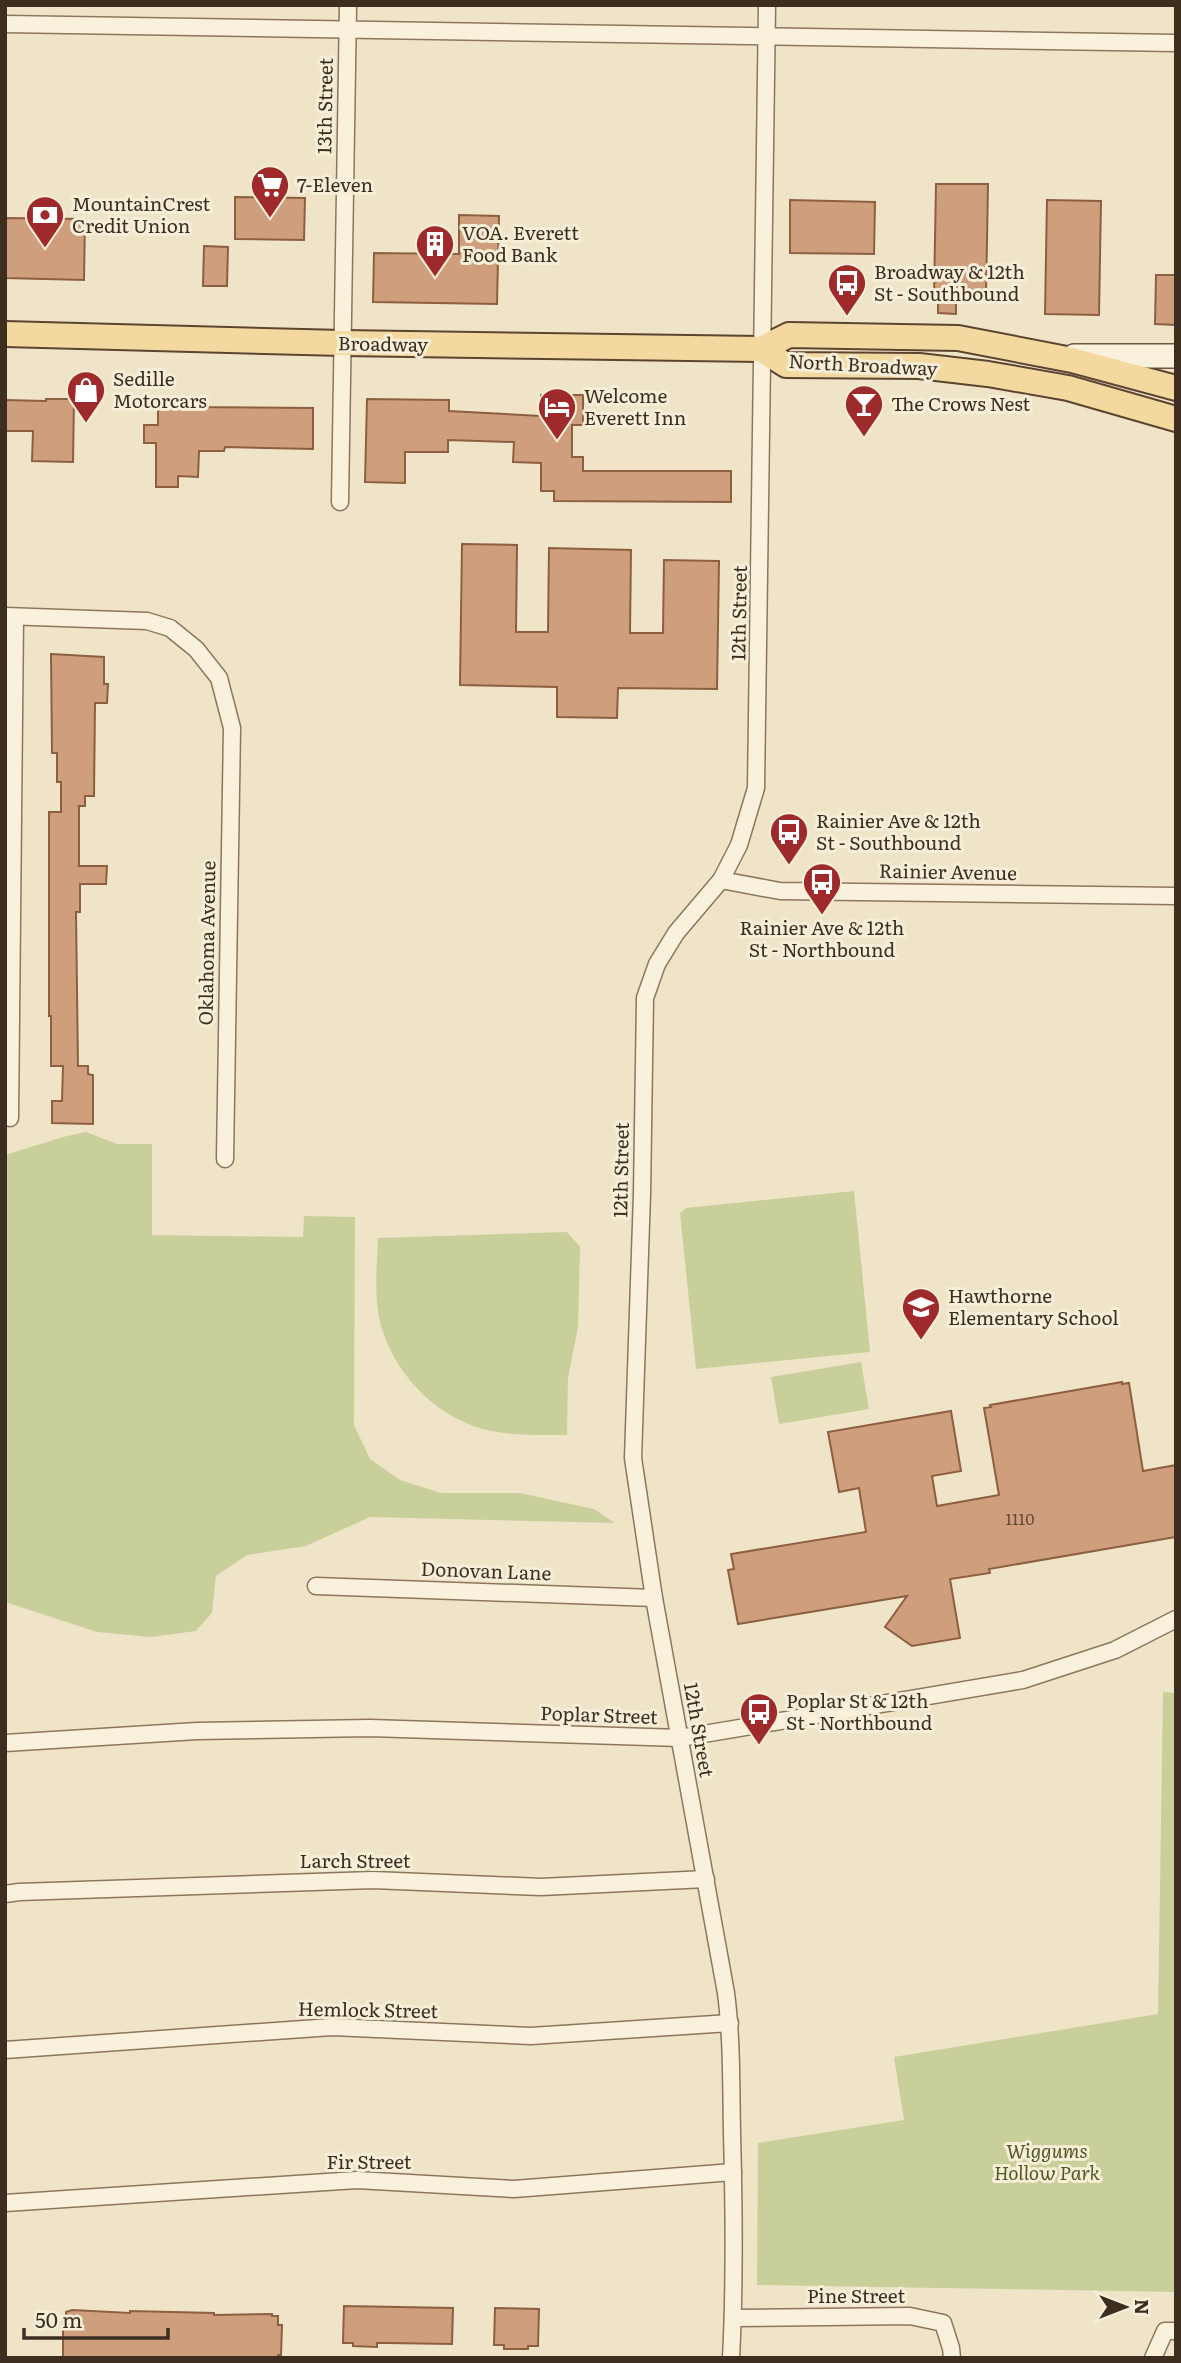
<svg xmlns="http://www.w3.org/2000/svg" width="1181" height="2363" font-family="Literata,serif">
<rect width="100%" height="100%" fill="#f0e4c8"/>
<g fill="#c9cf9b">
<polygon points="86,1132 117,1144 152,1144 152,1235 303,1237 304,1216 355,1217 354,1425 370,1459 400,1480 441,1493 520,1493 594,1509 615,1523 370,1517 306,1546 247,1555 216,1576 212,1613 196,1631 151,1637 97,1632 5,1602 5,1155 63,1137"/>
<polygon points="854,1191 870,1352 696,1369 680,1213 686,1208"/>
<path d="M567,1232l13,15 -2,80 -10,51 -1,57c-25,0 -51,1 -76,-4 -50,-10 -94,-53 -109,-102 -9,-29 -5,-62 -4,-91z"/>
<polygon points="861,1362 869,1409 779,1424 771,1377"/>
<polygon points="1163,1692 1176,1693 1176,2292 757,2285 758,2143 904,2120 894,2057 1158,2014"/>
</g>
<g fill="#cf9f7d" stroke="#8d5f41" stroke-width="2">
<polygon points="936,184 988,184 986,297 956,296 956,314 938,313 938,296 934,296"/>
<polygon points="235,197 305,198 304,240 235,239"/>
<polygon points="790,200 875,202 874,254 790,253"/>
<polygon points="1047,200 1101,201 1099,315 1045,314"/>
<polygon points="459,215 499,216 497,304 373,302 374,253 459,254"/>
<polygon points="5,218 85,219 84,280 5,278"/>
<polygon points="204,246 228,247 227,286 203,286"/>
<polygon points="1156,275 1176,275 1176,325 1155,324"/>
<polygon points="541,395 583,395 583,425 572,425 572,457 583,457 583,471 731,471 731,502 554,501 554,491 541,491 541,463 513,462 514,442 448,440 448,452 405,452 405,483 365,482 367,399 449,400 449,411 541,416"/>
<polygon points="46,399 74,399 73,462 32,461 33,431 5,431 5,400 46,401"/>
<polygon points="158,403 183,403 183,407 313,408 313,449 225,447 224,451 199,451 198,477 178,476 178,487 156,487 156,443 144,443 144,425 158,425"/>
<polygon points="462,544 517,545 516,632 548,632 549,548 631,550 630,633 663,633 664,560 719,561 717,689 618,688 617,718 557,717 557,687 460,685"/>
<polygon points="51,654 104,657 104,684 108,684 107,703 95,703 94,796 85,796 85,806 79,806 79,866 107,866 106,884 80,884 80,912 76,912 78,1066 88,1066 88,1074 93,1075 93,1124 52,1123 52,1101 62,1101 63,1066 51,1066 51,1016 49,1016 49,812 61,812 61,782 57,782 57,753 52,753"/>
<polygon points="1122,1382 1122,1384 1129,1383 1143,1471 1176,1465 1176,1537 989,1569 990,1573 950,1579 960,1638 912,1646 885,1627 907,1596 738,1624 728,1570 734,1569 731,1554 866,1532 859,1488 839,1492 828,1432 951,1411 961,1471 932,1476 937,1506 999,1495 984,1408 991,1407 990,1405"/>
<polygon points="344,2306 453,2308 452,2344 387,2343 377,2343 377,2347 353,2346 353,2343 343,2343"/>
<polygon points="495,2308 539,2309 538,2346 528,2346 528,2349 504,2349 504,2345 494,2345"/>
<polygon points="72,2310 130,2313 130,2311 214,2313 214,2315 272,2314 272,2316 278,2316 278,2325 282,2325 281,2355 278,2355 278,2358 63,2358 63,2322 66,2322 66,2312"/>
</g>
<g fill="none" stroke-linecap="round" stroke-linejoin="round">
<g stroke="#8d765c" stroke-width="19">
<g id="street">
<polyline points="5,24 1176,43"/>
<polyline points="340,502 348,5"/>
<polyline points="5,616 147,621 170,628 196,649 219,678 232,728 225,1159"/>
<polyline points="721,880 780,891 1176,896"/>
<polyline points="10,1118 15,617"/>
<polyline points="316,1586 654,1598"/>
<polyline points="5,1743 197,1731 370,1728 680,1738 1023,1680 1115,1650 1176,1619"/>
<polyline points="5,1894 19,1892 373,1880 541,1887 706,1879"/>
<polyline points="5,2050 332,2027 531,2036 730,2023"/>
<polyline points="5,2203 357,2180 514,2189 733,2172"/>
<polyline points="733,2318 910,2316 943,2323 951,2348 952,2358"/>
<path d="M731,2358c4,-75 3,-151 1,-225 -1,-47 0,-94 -6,-140l-72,-395 -21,-140 9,-264 3,-196 12,-34 19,-31 45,-53 18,-35 17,-57 11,-783"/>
<polyline points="1153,2358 1165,2331 1176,2331"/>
</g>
</g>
<g stroke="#6f573f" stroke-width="26">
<polyline id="secondary" points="1074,356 1176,356"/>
</g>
<g stroke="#5b4430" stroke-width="28">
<g id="primary">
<polyline points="5,334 342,343 761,349 789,335 958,338 1072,360 1176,388"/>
<polyline points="761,349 786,365 919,366 988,374 1068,388 1176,419"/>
</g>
</g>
<use href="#street" stroke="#faf1dc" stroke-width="16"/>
<use href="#secondary" stroke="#faf1dc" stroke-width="23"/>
<use href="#primary" stroke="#f3d9a0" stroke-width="24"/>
</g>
<defs>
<g id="supermarket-pin" transform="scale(2.0125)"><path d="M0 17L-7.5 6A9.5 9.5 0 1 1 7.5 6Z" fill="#9e2a2b" stroke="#f7eed8"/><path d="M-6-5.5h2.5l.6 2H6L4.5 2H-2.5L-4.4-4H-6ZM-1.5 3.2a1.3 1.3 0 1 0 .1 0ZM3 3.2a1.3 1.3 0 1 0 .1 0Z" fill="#fff"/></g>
<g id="bank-pin" transform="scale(2.0125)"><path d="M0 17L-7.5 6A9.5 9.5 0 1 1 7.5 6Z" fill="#9e2a2b" stroke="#f7eed8"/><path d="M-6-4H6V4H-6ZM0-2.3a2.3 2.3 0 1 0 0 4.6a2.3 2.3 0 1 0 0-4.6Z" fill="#fff"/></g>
<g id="building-pin" transform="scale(2.0125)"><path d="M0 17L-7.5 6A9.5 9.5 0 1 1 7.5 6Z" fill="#9e2a2b" stroke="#f7eed8"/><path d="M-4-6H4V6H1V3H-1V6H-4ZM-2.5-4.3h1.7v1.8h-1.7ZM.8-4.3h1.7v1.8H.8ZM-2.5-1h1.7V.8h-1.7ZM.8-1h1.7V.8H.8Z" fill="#fff"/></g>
<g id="bus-pin" transform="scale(2.0125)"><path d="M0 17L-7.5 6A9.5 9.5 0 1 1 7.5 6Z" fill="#9e2a2b" stroke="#f7eed8"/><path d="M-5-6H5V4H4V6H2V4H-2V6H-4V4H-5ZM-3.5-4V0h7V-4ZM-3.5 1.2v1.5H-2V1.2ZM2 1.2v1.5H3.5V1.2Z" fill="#fff"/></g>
<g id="shop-pin" transform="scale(2.0125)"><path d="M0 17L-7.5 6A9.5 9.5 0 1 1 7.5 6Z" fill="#9e2a2b" stroke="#f7eed8"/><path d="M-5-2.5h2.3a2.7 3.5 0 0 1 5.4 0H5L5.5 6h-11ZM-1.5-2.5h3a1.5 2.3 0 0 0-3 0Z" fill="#fff"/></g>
<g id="bar-pin" transform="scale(2.0125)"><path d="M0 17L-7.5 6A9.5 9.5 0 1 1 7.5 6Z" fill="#9e2a2b" stroke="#f7eed8"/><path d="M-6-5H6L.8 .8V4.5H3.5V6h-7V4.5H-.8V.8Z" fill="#fff"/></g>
<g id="hotel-pin" transform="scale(2.0125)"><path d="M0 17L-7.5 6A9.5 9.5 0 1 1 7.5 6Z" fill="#9e2a2b" stroke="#f7eed8"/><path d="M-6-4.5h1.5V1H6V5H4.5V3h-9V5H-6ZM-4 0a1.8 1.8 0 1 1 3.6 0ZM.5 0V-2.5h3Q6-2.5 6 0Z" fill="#fff"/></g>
<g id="school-pin" transform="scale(2.0125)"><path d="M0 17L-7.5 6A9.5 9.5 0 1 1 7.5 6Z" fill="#9e2a2b" stroke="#f7eed8"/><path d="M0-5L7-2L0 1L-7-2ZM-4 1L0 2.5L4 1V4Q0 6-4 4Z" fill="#fff"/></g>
</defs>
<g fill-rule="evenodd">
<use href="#supermarket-pin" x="270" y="185"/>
<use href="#bank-pin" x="45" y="215"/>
<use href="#building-pin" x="435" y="244"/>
<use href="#bus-pin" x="847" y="283"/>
<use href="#shop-pin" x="86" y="390"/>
<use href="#bar-pin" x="864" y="404"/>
<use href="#hotel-pin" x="557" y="407"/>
<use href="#bus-pin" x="789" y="832"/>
<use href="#bus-pin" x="822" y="882"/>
<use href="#school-pin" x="921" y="1307"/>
<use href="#bus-pin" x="759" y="1712"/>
</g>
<g text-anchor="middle" stroke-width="6" stroke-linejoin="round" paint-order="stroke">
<g font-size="16" fill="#624a37">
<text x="1020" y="1525">1110</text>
</g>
<g font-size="19" fill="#3d2e20" stroke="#f7eed8">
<text transform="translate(325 106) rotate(-89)" y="7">13th Street</text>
<text transform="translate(383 344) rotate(1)" y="7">Broadway</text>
<text transform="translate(863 365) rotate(3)" y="7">North Broadway</text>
<text transform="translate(739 613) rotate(-89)" y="7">12th Street</text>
<text transform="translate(948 872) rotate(1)" y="7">Rainier Avenue</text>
<text transform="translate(207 943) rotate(-89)" y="7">Oklahoma Avenue</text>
<text transform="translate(621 1170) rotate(-89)" y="7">12th Street</text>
<text transform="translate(486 1571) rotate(2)" y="7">Donovan Lane</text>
<text transform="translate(599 1715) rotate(2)" y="7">Poplar Street</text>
<text transform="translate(699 1730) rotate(80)" y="7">12th Street</text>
<text x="355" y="1868">Larch Street</text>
<text transform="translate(368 2010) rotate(1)" y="7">Hemlock Street</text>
<text x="369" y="2169">Fir Street</text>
<text x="856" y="2303">Pine Street</text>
</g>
<g font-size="19" fill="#3d2e20" stroke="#f7eed8" text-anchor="start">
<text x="297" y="192">7-Eleven</text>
<text x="72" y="211">MountainCrest<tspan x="72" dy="22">Credit Union</tspan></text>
<text x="462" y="240">VOA. Everett<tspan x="462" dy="22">Food Bank</tspan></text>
<text x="874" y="279">Broadway &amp; 12th<tspan x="874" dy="22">St - Southbound</tspan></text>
<text x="113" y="386">Sedille<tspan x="113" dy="22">Motorcars</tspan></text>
<text x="584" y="403">Welcome<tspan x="584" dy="22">Everett Inn</tspan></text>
<text x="891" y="411">The Crows Nest</text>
<text x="816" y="828">Rainier Ave &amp; 12th<tspan x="816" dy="22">St - Southbound</tspan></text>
<text x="822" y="935" text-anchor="middle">Rainier Ave &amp; 12th<tspan x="822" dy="22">St - Northbound</tspan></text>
<text x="948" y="1303">Hawthorne<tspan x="948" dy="22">Elementary School</tspan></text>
<text x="786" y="1708">Poplar St &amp; 12th<tspan x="786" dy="22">St - Northbound</tspan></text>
</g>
<g font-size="19" font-style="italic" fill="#4d5a26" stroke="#f7eed8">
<text x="1047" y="2158">Wiggums<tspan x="1047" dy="22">Hollow Park</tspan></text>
</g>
</g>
<rect width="1181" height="2363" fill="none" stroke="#3d2e20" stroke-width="14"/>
<g transform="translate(1125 2307) rotate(90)" stroke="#f7eed8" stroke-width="5" paint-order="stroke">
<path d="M0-5L12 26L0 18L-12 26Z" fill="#3d2e20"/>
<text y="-10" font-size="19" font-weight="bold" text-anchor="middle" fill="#3d2e20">N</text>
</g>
<path d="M24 2328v10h144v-10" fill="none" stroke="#3d2e20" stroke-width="3.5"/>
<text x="35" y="2328" font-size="21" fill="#3d2e20" stroke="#f7eed8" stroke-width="5" paint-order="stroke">50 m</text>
</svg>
